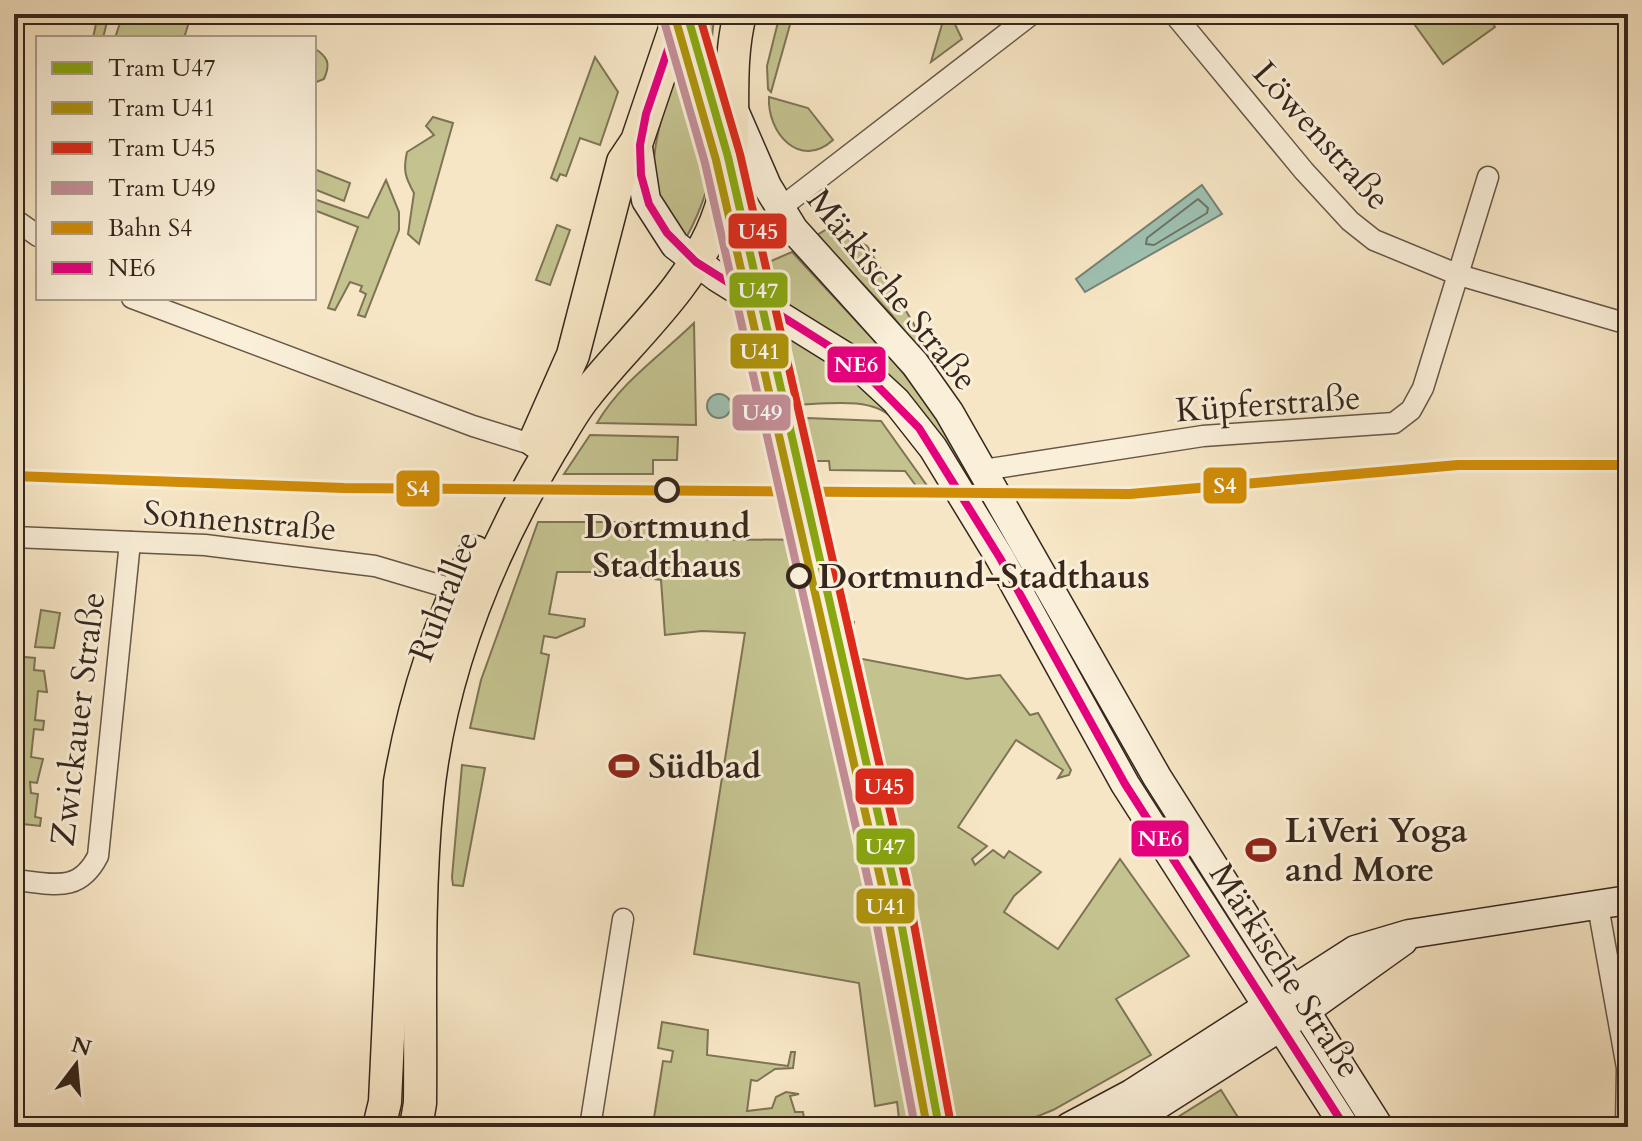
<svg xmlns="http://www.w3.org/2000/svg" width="1642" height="1141" font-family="Cardo,serif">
<rect width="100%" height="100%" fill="#f7e6c5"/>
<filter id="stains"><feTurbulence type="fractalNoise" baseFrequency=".0025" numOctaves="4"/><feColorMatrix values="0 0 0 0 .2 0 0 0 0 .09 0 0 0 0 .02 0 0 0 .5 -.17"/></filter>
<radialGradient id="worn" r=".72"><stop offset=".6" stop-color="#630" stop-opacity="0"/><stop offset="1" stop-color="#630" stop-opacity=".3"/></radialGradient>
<g fill="#c4c390" stroke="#7d7456" stroke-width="2">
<polygon points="98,14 109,14 103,38 93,38"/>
<polygon points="123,14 207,14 204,22 189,22 184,38 115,38"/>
<path d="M699,14h16c-8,42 0,82 0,124 0,34 -13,71 -29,100 -13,-15 -27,-32 -31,-52 -9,-48 27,-126 44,-172z"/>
<polygon points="780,14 793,14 771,92 768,89 767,66"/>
<polygon points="945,14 950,14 962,39 931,62"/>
<polygon points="1407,14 1486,14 1495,27 1443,64"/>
<path d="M314,48c14,9 17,15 10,31l-10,4z"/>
<polygon points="595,57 618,92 600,145 580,138 566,176 560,174 557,181 551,178"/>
<path d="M769,97l39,11 25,32c-33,30 -66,-7 -64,-43z"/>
<path d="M433,117l20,6 -34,121 -11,-10 6,-41c-9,-16 -11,-23 -7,-41l27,-17 -8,-9z"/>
<polygon points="314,169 350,183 344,201 314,189"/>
<polygon points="386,180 399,212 399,230 365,317 358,315 366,294 360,291 362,286 350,282 335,310 328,308 358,227 314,210 314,199 368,218"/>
<polygon points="764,213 779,236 755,247 753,245"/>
<polygon points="557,225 570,230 550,285 536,280"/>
<polygon points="827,229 842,232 867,246 939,366 930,364 891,314 817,235"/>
<polygon points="792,252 896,364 930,407 982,486 970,485 736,276"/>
<path d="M736,302l73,40 86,72 -3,4c-21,-23 -73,-13 -102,-13l-1,-42h-25v-14l-10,-1 -1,-21 -15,1z"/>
<path d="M694,323l2,102 -99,-2c25,-42 62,-66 97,-100z"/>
<polygon points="807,418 881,421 928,487 917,487 905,471 830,470 829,461 807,461"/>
<polygon points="590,435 678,437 677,460 653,460 653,474 564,474"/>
<polygon points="538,522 653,522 654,539 829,540 842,619 854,622 849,647 858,649 857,658 967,679 1000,675 1030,715 1038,713 1071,770 1069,775 1058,778 1063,770 1016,740 958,827 987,846 972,859 975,865 993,850 1004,858 1009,851 1041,872 1014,896 1004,912 1058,949 1120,859 1189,956 1116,999 1151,1055 1053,1110 1011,1127 900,1127 897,1102 875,1106 859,983 694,954 745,633 702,631 665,635 661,580 605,572 557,572 549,614 585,619 584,626 556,638 544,636 541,653 549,655 534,739 470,728 481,680"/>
<polygon points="41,610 60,613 54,648 35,647"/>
<polygon points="14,656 35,658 34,670 44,671 47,692 38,691 35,720 44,721 43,730 34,729 31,757 43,759 37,783 30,782 31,793 38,794 35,817 41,818 40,826 14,823"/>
<polygon points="462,765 485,768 463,886 453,885 452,877"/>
<polygon points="662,1022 708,1030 707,1055 788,1066 791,1052 795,1052 793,1068 775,1069 757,1081 751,1080 747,1111 772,1108 776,1097 786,1092 799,1094 790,1096 795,1112 803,1112 804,1118 751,1127 646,1127 654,1118 663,1061 671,1062 673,1051 658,1048"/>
<polygon points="1221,1090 1244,1127 1162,1127"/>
</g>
<g fill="#9ec0b0" stroke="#748275" stroke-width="2">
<polygon points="1202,185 1222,214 1085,292 1076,279"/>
<circle cx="719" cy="406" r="12"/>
</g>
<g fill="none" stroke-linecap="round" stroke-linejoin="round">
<polygon stroke="#6a7366" stroke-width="2" points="1198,199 1208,208 1207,213 1154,245 1146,244 1147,238"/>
<g stroke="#665647" stroke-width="23">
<g id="street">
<polyline points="1174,14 1304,171 1350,221 1374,240 1459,275 1628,324"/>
<polyline points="779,209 1032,14"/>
<polyline points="14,219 38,236"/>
<polyline points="132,298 473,426 534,445"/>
<polyline points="983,470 1203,436 1394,423 1411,410 1423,388 1488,177"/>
<polyline points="14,537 205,545 375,566 456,590"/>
<path d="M14,880c38,3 64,15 84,-24l32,-314"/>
<polyline points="1598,906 1627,1068 1626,1127"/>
<polyline points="590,1127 623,919"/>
</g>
</g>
<g stroke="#36261d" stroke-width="31">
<g id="secondary">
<polyline points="733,108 767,186 794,230 915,364 949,412 1157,777 1379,1127"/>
<polyline points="637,141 646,200 675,245 717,277 854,362 896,401 933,448 1000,558 1125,784 1345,1127"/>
<polyline points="1069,1127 1131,1094 1355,950 1409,934 1628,900"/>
<polyline points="1123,1127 1305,1011 1403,941"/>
</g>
</g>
<g stroke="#36261d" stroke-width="35">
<g id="primary">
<polyline points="535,441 573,355 623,162 637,141 680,14"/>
<path d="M379,1127l6,-25 15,-320c14,-81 38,-156 75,-230"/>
<path d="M416,1127l4,-24c1,-100 -3,-202 7,-302 12,-124 60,-244 123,-350 12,-19 22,-39 36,-56 44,-56 103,-105 130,-173 29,-73 6,-136 24,-208"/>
</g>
</g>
<use href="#street" stroke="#faefd9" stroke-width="20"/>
<use href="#secondary" stroke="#faefd9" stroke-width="28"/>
<use href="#primary" stroke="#f7e6c5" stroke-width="32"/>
<g stroke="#faefd9" stroke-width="14">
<polyline id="bus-1" points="680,14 646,114 640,145 641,175 649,204 667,233 696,262 854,362 919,428 1000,558 1125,784 1345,1127"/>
</g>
<use href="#bus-1" stroke="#e5007d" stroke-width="8"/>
<g stroke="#faefd9" stroke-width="16">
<polyline id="rail-1" points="14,476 344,488 1130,494 1458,465 1628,465"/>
</g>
<use href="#rail-1" stroke="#d08c06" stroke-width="10"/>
<g stroke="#faefd9" stroke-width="14">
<polyline id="tram-1" points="687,14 728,157 894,884 939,1127"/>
</g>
<g stroke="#faefd9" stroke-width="14">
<polyline id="tram-2" points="675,17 716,160 882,886 927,1127"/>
</g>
<g stroke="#faefd9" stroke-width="14">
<polyline id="tram-3" points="699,14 740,154 906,881 951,1125"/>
</g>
<g stroke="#faefd9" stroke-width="14">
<polyline id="tram-4" points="664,21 705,163 870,889 915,1127"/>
</g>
<use href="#tram-1" stroke="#88a710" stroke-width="8"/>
<use href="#tram-2" stroke="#ad930c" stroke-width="8"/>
<use href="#tram-3" stroke="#dc2a1b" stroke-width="8"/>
<use href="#tram-4" stroke="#c38e98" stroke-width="8"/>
</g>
<defs>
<g id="stadium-bare" transform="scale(2.4)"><path d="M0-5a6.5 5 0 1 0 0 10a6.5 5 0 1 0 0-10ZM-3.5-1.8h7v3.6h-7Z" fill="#8f2418" stroke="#faefd9" stroke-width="2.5" paint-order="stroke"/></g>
</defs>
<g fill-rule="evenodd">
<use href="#stadium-bare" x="624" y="766"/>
<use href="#stadium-bare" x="1261" y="850"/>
</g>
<g fill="#faefd9" stroke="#36261d" stroke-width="4">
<circle cx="667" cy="490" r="11"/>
<circle cx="799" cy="576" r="11"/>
</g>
<g text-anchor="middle" stroke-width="6" stroke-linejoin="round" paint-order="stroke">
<g font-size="34" fill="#36261d" stroke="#faefd9">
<text transform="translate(1322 135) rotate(48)" y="12">Löwenstraße</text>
<text transform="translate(893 289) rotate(51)" y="12">Märkische Straße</text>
<text transform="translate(1268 403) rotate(-4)" y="12">Küpferstraße</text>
<text transform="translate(240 520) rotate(5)" y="12">Sonnenstraße</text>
<text transform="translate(443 596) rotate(-69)" y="12">Ruhrallee</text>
<text transform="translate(77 719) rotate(-83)" y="12">Zwickauer Straße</text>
<text transform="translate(1286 970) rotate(57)" y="12">Märkische Straße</text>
</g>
<g font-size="34" font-weight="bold" fill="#36261d" stroke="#faefd9">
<text x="667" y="538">Dortmund<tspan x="667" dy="39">Stadthaus</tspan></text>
<text x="818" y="588" text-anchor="start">Dortmund-Stadthaus</text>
</g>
<g font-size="34" font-weight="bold" fill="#36261d" stroke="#faefd9" text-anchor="start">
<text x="648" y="778">Südbad</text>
<text x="1285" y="842">LiVeri Yoga<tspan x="1285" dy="39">and More</tspan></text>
</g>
</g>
<g stroke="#faefd9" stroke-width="3">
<rect x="727" y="212" width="61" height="38" rx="8" fill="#dc2a1b"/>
<rect x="728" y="271" width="61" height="38" rx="8" fill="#88a710"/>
<rect x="729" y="332" width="61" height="38" rx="8" fill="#ad930c"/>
<rect x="826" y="345" width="61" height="39" rx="8" fill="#e5007d"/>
<rect x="731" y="393" width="61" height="39" rx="8" fill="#c38e98"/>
<rect x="1202" y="466" width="46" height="39" rx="8" fill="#d08c06"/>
<rect x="395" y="469" width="46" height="39" rx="8" fill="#d08c06"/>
<rect x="854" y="767" width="61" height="39" rx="8" fill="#dc2a1b"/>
<rect x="1130" y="819" width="60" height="39" rx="8" fill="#e5007d"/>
<rect x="855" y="827" width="61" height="39" rx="8" fill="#88a710"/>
<rect x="855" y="887" width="61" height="38" rx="8" fill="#ad930c"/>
</g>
<g font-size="22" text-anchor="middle" font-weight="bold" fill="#fff">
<text x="758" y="239">U45</text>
<text x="758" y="298">U47</text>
<text x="760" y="359">U41</text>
<text x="856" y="372">NE6</text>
<text x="762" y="420">U49</text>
<text x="1225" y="493">S4</text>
<text x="418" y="496">S4</text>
<text x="884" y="794">U45</text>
<text x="1160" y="846">NE6</text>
<text x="885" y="854">U47</text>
<text x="886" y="914">U41</text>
</g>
<rect width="1642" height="1141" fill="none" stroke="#f7e6c5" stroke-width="48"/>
<rect x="16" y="16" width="1610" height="1109" fill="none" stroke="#36261d" stroke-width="4"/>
<rect x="24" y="24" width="1594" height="1093" fill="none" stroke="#36261d" stroke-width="2"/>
<rect x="36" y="36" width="280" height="264" fill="#faefd9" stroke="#ac9f8e" stroke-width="2"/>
<rect x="52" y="62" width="40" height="12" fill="#88a710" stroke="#ac9f8e" stroke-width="2"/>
<text x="108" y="76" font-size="24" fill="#36261d">Tram U47</text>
<rect x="52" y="102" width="40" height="12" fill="#ad930c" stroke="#ac9f8e" stroke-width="2"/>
<text x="108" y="116" font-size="24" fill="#36261d">Tram U41</text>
<rect x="52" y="142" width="40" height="12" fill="#dc2a1b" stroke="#ac9f8e" stroke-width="2"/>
<text x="108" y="156" font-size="24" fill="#36261d">Tram U45</text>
<rect x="52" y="182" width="40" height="12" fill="#c38e98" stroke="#ac9f8e" stroke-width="2"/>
<text x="108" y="196" font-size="24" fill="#36261d">Tram U49</text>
<rect x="52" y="222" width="40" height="12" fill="#d08c06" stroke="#ac9f8e" stroke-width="2"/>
<text x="108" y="236" font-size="24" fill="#36261d">Bahn S4</text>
<rect x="52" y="262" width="40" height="12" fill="#e5007d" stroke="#ac9f8e" stroke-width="2"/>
<text x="108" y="276" font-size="24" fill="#36261d">NE6</text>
<g transform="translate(76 1065) rotate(16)" stroke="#faefd9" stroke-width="6" paint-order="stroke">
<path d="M0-6L14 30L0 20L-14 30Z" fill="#36261d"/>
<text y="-12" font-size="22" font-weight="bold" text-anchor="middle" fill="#36261d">N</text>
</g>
<rect width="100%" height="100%" filter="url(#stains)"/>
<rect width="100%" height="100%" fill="url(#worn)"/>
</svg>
